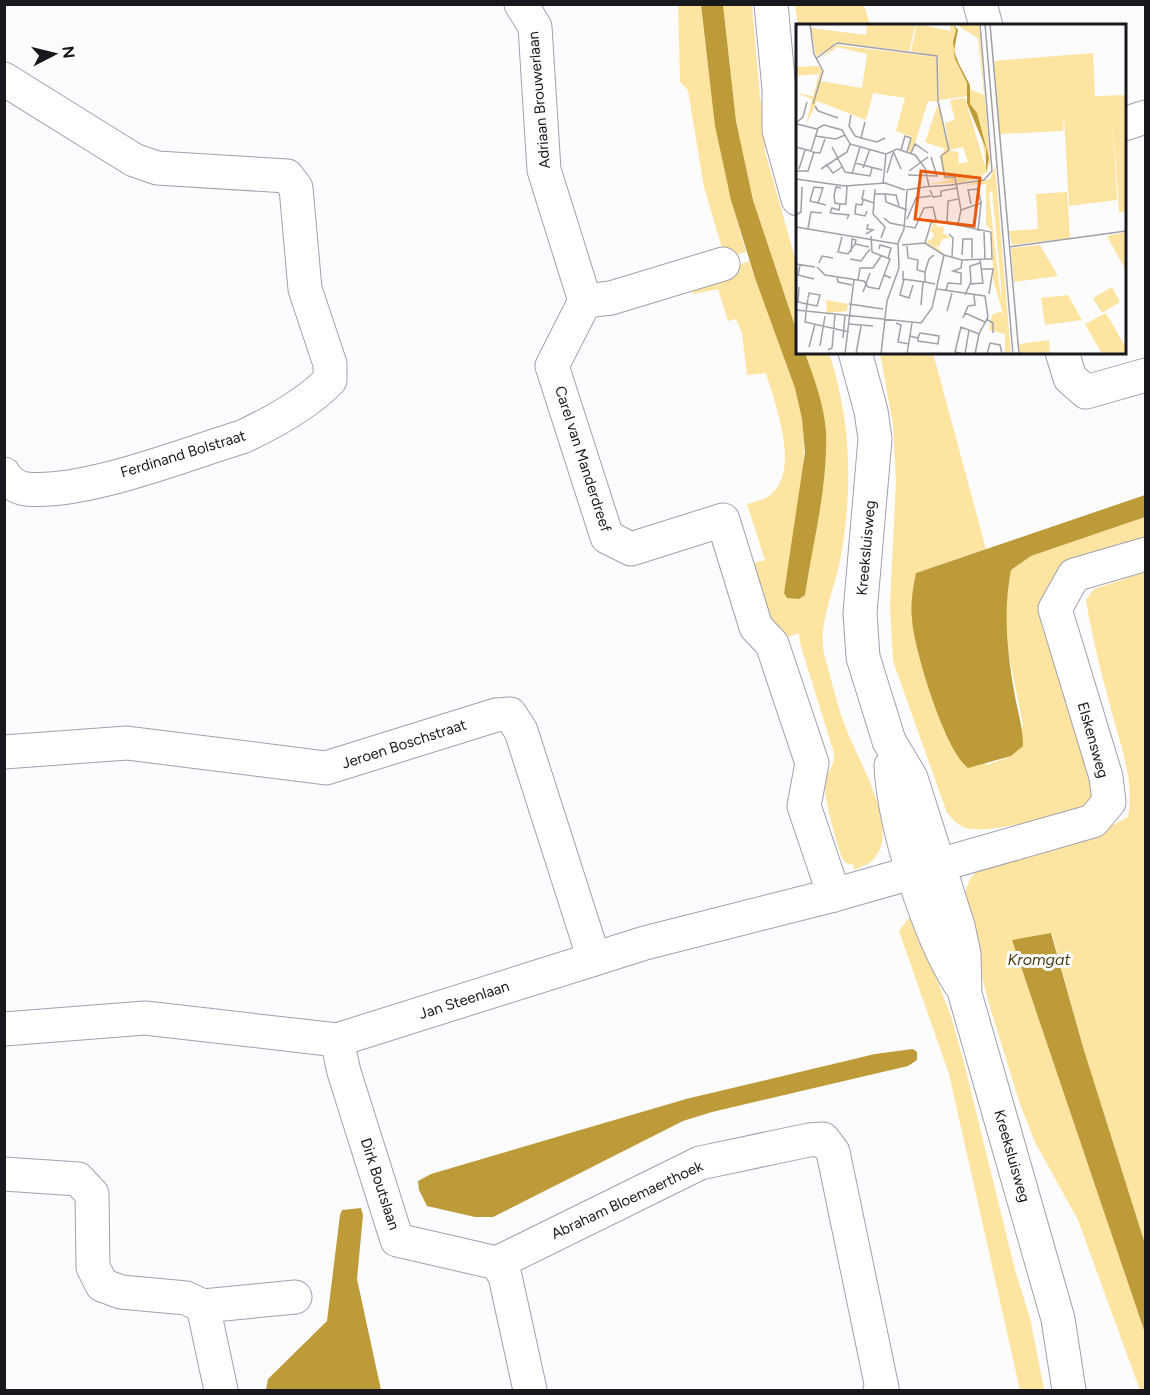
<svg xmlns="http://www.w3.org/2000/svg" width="1150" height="1395" font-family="Figtree,sans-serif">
<rect width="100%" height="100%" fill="#fcfbfe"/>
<g fill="#fee4a1">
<path d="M678,5h23c9,87 20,162 45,247l-21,6 -21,-71 -16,-97 -8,-8z"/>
<polygon points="723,5 752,5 760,97 769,147 764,148 797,265 797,332 753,200 736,121"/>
<polygon points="795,5 864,5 870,25 798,25"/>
<path d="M749,261c17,51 45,106 53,158 8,48 -11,124 -18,174l21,2c7,-47 25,-120 20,-166 -2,-27 -11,-51 -20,-76h24c22,66 24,134 12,202 -5,33 -25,70 -16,103 7,23 12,48 21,70 12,35 72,126 7,142l1,-5 -8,-2 -4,-5c-5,-13 -19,-63 -17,-75 2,-12 10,-17 9,-30l-33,-106 -2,-14 -17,6 -17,-18 -18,-56 18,-5 -18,-56c7,-2 16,-4 22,-8 33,-24 6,-92 -3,-123l-19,2 -5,-42 -6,-14 -8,2 -10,-32 -25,5 -3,-10z"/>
<path d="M880,353h53l53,196 -70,24 2,81 27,77 42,34 24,-9 12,-31 -17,-84v-45l5,-26 20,-14 114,-39v28l-84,29 36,211 -6,15 -9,8c-25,6 -100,30 -121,18 -5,-3 -10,-9 -14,-13l-54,-152 -3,-56 6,-124 -3,-56z"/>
<path d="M1145,572v672l-62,-197 -31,-113 -39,6 132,393v57h-5l-62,-170 -43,-78 -15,-38 -31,-100 -28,-109 4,-3 5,-13 11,-12 126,-39 21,-11c7,-35 -7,-70 -16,-104 -10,-38 -20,-75 -26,-113l8,-11z"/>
<polygon points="912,914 952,1019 965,1067 1015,1270 1030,1318 1044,1389 1020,1390 949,1074 899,931"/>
</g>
<g fill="#be9b39">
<path d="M701,5h22l13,116 17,79 44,132 1,20 7,1c9,25 19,51 21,79 2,54 -13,110 -21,163l-6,4 -12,-1 -3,-5 21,-141 -3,-33 -7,-31 -40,-110 -24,-78 -16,-74z"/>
<path d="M1145,495v22l-114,39 -20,14c-8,41 -4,80 3,121 3,19 9,35 9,55l-12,10 -43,12c-23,-17 -54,-118 -56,-149 -2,-15 1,-31 4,-46z"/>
<polygon points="1051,933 1083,1047 1145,1244 1145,1333 1012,940"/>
<polygon points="913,1049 917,1052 917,1060 908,1066 712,1112 683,1121 493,1217 475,1217 427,1206 419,1190 418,1181 431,1174 686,1099 875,1054"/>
<polygon points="361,1208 363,1215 357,1279 381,1390 266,1390 268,1379 327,1321 340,1215 342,1210"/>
</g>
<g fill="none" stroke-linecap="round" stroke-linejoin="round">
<g stroke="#a2a0ad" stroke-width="35">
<g id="minor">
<polyline points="521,4 535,27 544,170 585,301"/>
<polyline points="771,4 779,89 779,130 798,199"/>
<polyline points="980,4 986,26"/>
<path d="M4,79l130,81 23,8 130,8 9,12 9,101 25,75v16c-23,24 -58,43 -88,57 -57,17 -158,58 -216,52 -8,-1 -18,-7 -22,-15"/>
<polyline points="1124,124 1146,117"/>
<polyline points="723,264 611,298 585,301 552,366 607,537 631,549 723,520 756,627 772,644 812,763 804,806 834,895"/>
<polyline points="855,352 871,411 875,439 860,613 863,657 889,741 911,778 958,926 964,954 965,994 1058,1319 1069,1390"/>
<polyline points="1062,352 1070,378 1086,392 1146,375"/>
<polyline points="4,752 127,743 326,768 496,715 510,714 521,731 594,959"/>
<path d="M891,766c3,60 37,168 69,218"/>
<polyline points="4,1029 145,1018 337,1040 645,943 834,895 1093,821 1109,802 1106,777 1055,609 1074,575 1146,554"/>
<polyline points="337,1040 344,1072 397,1240 497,1263 505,1276 530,1390"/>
<polyline points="4,1174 78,1179 92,1194 93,1267 102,1285 121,1292 186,1298 203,1306 295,1297"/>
<polyline points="497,1263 700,1163 809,1140 823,1139 833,1152 882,1388 880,1390"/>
<polyline points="203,1306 221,1390"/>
</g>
</g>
<use href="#minor" stroke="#fff" stroke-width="33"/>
</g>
<g text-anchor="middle" stroke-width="6" stroke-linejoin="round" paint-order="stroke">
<g font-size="15" fill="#19181d" stroke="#fff">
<text transform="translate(539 100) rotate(-95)" y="5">Adriaan Brouwerlaan</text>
<text transform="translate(183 454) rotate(-17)" y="5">Ferdinand Bolstraat</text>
<text transform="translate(583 459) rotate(72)" y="5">Carel van Manderdreef</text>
<text transform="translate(866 548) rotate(-85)" y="5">Kreeksluisweg</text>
<text transform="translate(1093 740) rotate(74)" y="5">Elskensweg</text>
<text transform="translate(404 744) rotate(-18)" y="5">Jeroen Boschstraat</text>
<text transform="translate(464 1000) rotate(-18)" y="5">Jan Steenlaan</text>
<text transform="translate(1012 1156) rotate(74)" y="5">Kreeksluisweg</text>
<text transform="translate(380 1184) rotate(72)" y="5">Dirk Boutslaan</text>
<text transform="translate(627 1200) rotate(-25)" y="5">Abraham Bloemaerthoek</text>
</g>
<g font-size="16" font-style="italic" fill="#493a12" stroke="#fff">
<text x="1039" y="965">Kromgat</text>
</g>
</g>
<g transform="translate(796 24)">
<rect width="330" height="330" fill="#fcfbfe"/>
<path d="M71,0h49l-7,27 -74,-9 -3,7 -16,7 -5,-28 55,7zM121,0l34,7 -2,-7h4l3,6 -1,29 12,24 2,12 -2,8 4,6 15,40 2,13 -3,10 4,-14 -19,-54v-15l14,6 -6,-57 -23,-14h24l11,137 -3,11 -8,6 -21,5 -3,-7h-9l-5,-21 4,22h9l1,6 -26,1 23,-4 -8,-1 -1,-4 -3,-18 5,-8 -20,-7 13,-38 12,47 8,1 1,12 9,-2 -5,-15 -13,3 -5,-27 10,-3 -5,-20 15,-2 20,68 1,-3 -4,-24 -16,-37 2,-6 -29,4 -1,-44 -27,-5zM40,21l101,12v45l-9,-1 -16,52 -4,-2 4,-14 -16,-6 9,-33 -32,-5 -7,27 -49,-19 -11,24 6,-26 -16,-6 17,3 6,-22 -23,2v-9l22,-1 4,4 -2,11 42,7 5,-34 -30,-7 -18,13zM297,29l2,43 31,-1v122l-1,-5h-6l-6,-92 4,80 -48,6 -5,-90 -1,15 -63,3 -6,-73zM199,142l16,188h-6v-20l-16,-4 3,-15 9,-4 3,6 -11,-38 -1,-48 -6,-6v-41l-21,1 25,-6zM196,166l9,95v14l-12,-105zM271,168l3,46 -58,7 -3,-14 29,-2 -2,-35zM138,198l4,5 6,-1 -1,7 8,5 -9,1 -3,8 -5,-3 10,10 -18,-12 7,-4 1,-5 -4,-1zM330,208v39l-19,-35zM244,221l18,31 -44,6 -3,-34zM316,263l8,15 -18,11 -9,-15zM272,271l14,25 -37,5 -4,-27zM30,276l22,4 -1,7 -20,2zM310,289l20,35v6h-24l-17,-30zM253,316l1,14h-30l-1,-10z" fill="#fee4a1" fill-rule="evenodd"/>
<path d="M157,0l5,6 -4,20 4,12 12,23v19l7,9 12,45 -3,14v-23l-19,-46v-20l-12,-24 -2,-17 3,-12z" fill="#be9b39"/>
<path fill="none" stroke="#a1a0a4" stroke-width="1.5" d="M14,0l4,30 9,17 -10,33M189,0l28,330M194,0l29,330M21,34l20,-15 100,13 1,45 11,49 -8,6 4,21h10l6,33 -3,14M19,82l3,5 20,7M55,91l-2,11 6,10 6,2 4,-16M1,98l6,-5 4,-15M1,100l20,5M19,112l21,3 9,-4M65,114l16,4 8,-4M54,120l36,10M0,123l15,4 7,-23 6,-3 18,5 8,14 -3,8 -26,17M36,123l13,25 25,4 2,-8M105,126l4,-14 6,2 -4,14M97,127l8,18M16,128l8,1 5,-14M115,129l4,-9 13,9M59,139l27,7M30,140l7,9 9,-6M67,144l7,-19M3,145l6,-19M0,147h12l6,-19M113,147l19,-14M91,149l6,-20M56,150l8,-27M112,151l29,1 -6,-19M0,155l49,7 40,-3 20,7M87,160l3,-30 11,-5 18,6 10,13 4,18M155,161l33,-5 8,-9 -12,-147M127,163l30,-2M79,165l-2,25 12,13 -4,11M68,166l-2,9 12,4M110,166l19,-3M134,166l3,7 8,-1v-5l16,-3M78,170h11l1,8 21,8M89,170l11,1 3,11M162,175l-10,2 -1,22 44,9 1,27h-7l-1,-27M67,176l-1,5 -6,-1 -1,10 10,2 2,-5M22,179l-8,-2 4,-14 9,1 -5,15 8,2M44,180l-5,-1 -1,-7 2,-9 5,1M175,180l-3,-14 10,-1 3,14M165,186l20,-7 -3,28M34,189l2,-5 7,2 1,-6h6l1,-19M34,189l19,2 -2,4M0,191l5,-3 1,-25M88,194l6,5 25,5 9,-20 9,-1 3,13 -5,3 -6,20M111,195l9,-21 15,-2M0,203l102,17M12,204l3,-16 11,1M70,210l7,-4 -6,-1 1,-5M153,210l4,4 -1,19M75,212l1,16 18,7 -6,16 7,3M46,213l-4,15 10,2 7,-10M106,221l23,-2 19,12 18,5 23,-1M111,222l1,12 10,2 -1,10 8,2v10l10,2M213,223l117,-16M83,225l1,-4 11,3 -3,11M55,228l1,-13 4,1 -1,4 14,3M166,231l1,-16h9v19M54,235l11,2 9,-12M23,239l3,-7 11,2M0,240l19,3M4,241l-2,10 16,4M21,243l8,8 39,6 4,6 11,2 5,-14M186,245h11l-4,25M107,247v8l22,3M129,248l4,-13 5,-4M41,253l1,5 14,3M108,255l-4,16 9,3 4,-13M62,256l2,-12h13l8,-12M175,260l-1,-18 10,-3M3,263l-1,15 9,2 -2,18 44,10M141,265l48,7 3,21 -9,17 -4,20M150,266l2,-7 13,1v-11l-8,-2 8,-3 1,-8M67,268l7,-19M169,271l5,-11 13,-1 -3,-24M12,275l-1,5 10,2 3,-11 -11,-2 -1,5M53,280l34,5M125,281l2,-23M0,286l125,13 11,-15 12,-53M151,287l5,-18M169,289l20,9M167,294l5,-12 7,-1 -1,-10M190,295l7,4v10M100,299l5,2 -3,17 11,2M53,300l24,2M114,312l8,2 2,-5 19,3 -1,8 -20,-3v-3M47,314l2,-23M24,322l5,-30M13,323l6,-23M32,326l4,-2 3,-33M49,330l9,-75M60,330l5,-28M85,330l6,-53 12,-33 -1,-25 6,-14 3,-38M111,330l5,-31M167,330l-8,-2 6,-25 18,7M169,330l4,-24M191,330l3,-11 10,2 2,9"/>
<path fill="#e8590c" fill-opacity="0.15" stroke="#e8590c" stroke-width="3" d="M125,147l59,7 -6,48 -59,-7z"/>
<rect width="330" height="330" fill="none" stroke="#19181d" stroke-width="3"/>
</g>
<rect width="1150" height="1395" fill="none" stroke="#19181d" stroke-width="12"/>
<g transform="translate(54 54) rotate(83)" stroke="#ffffff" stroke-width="4.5" paint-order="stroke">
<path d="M0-4.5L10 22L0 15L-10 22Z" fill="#19181d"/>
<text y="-9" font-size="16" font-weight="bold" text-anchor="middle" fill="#19181d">N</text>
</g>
</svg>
